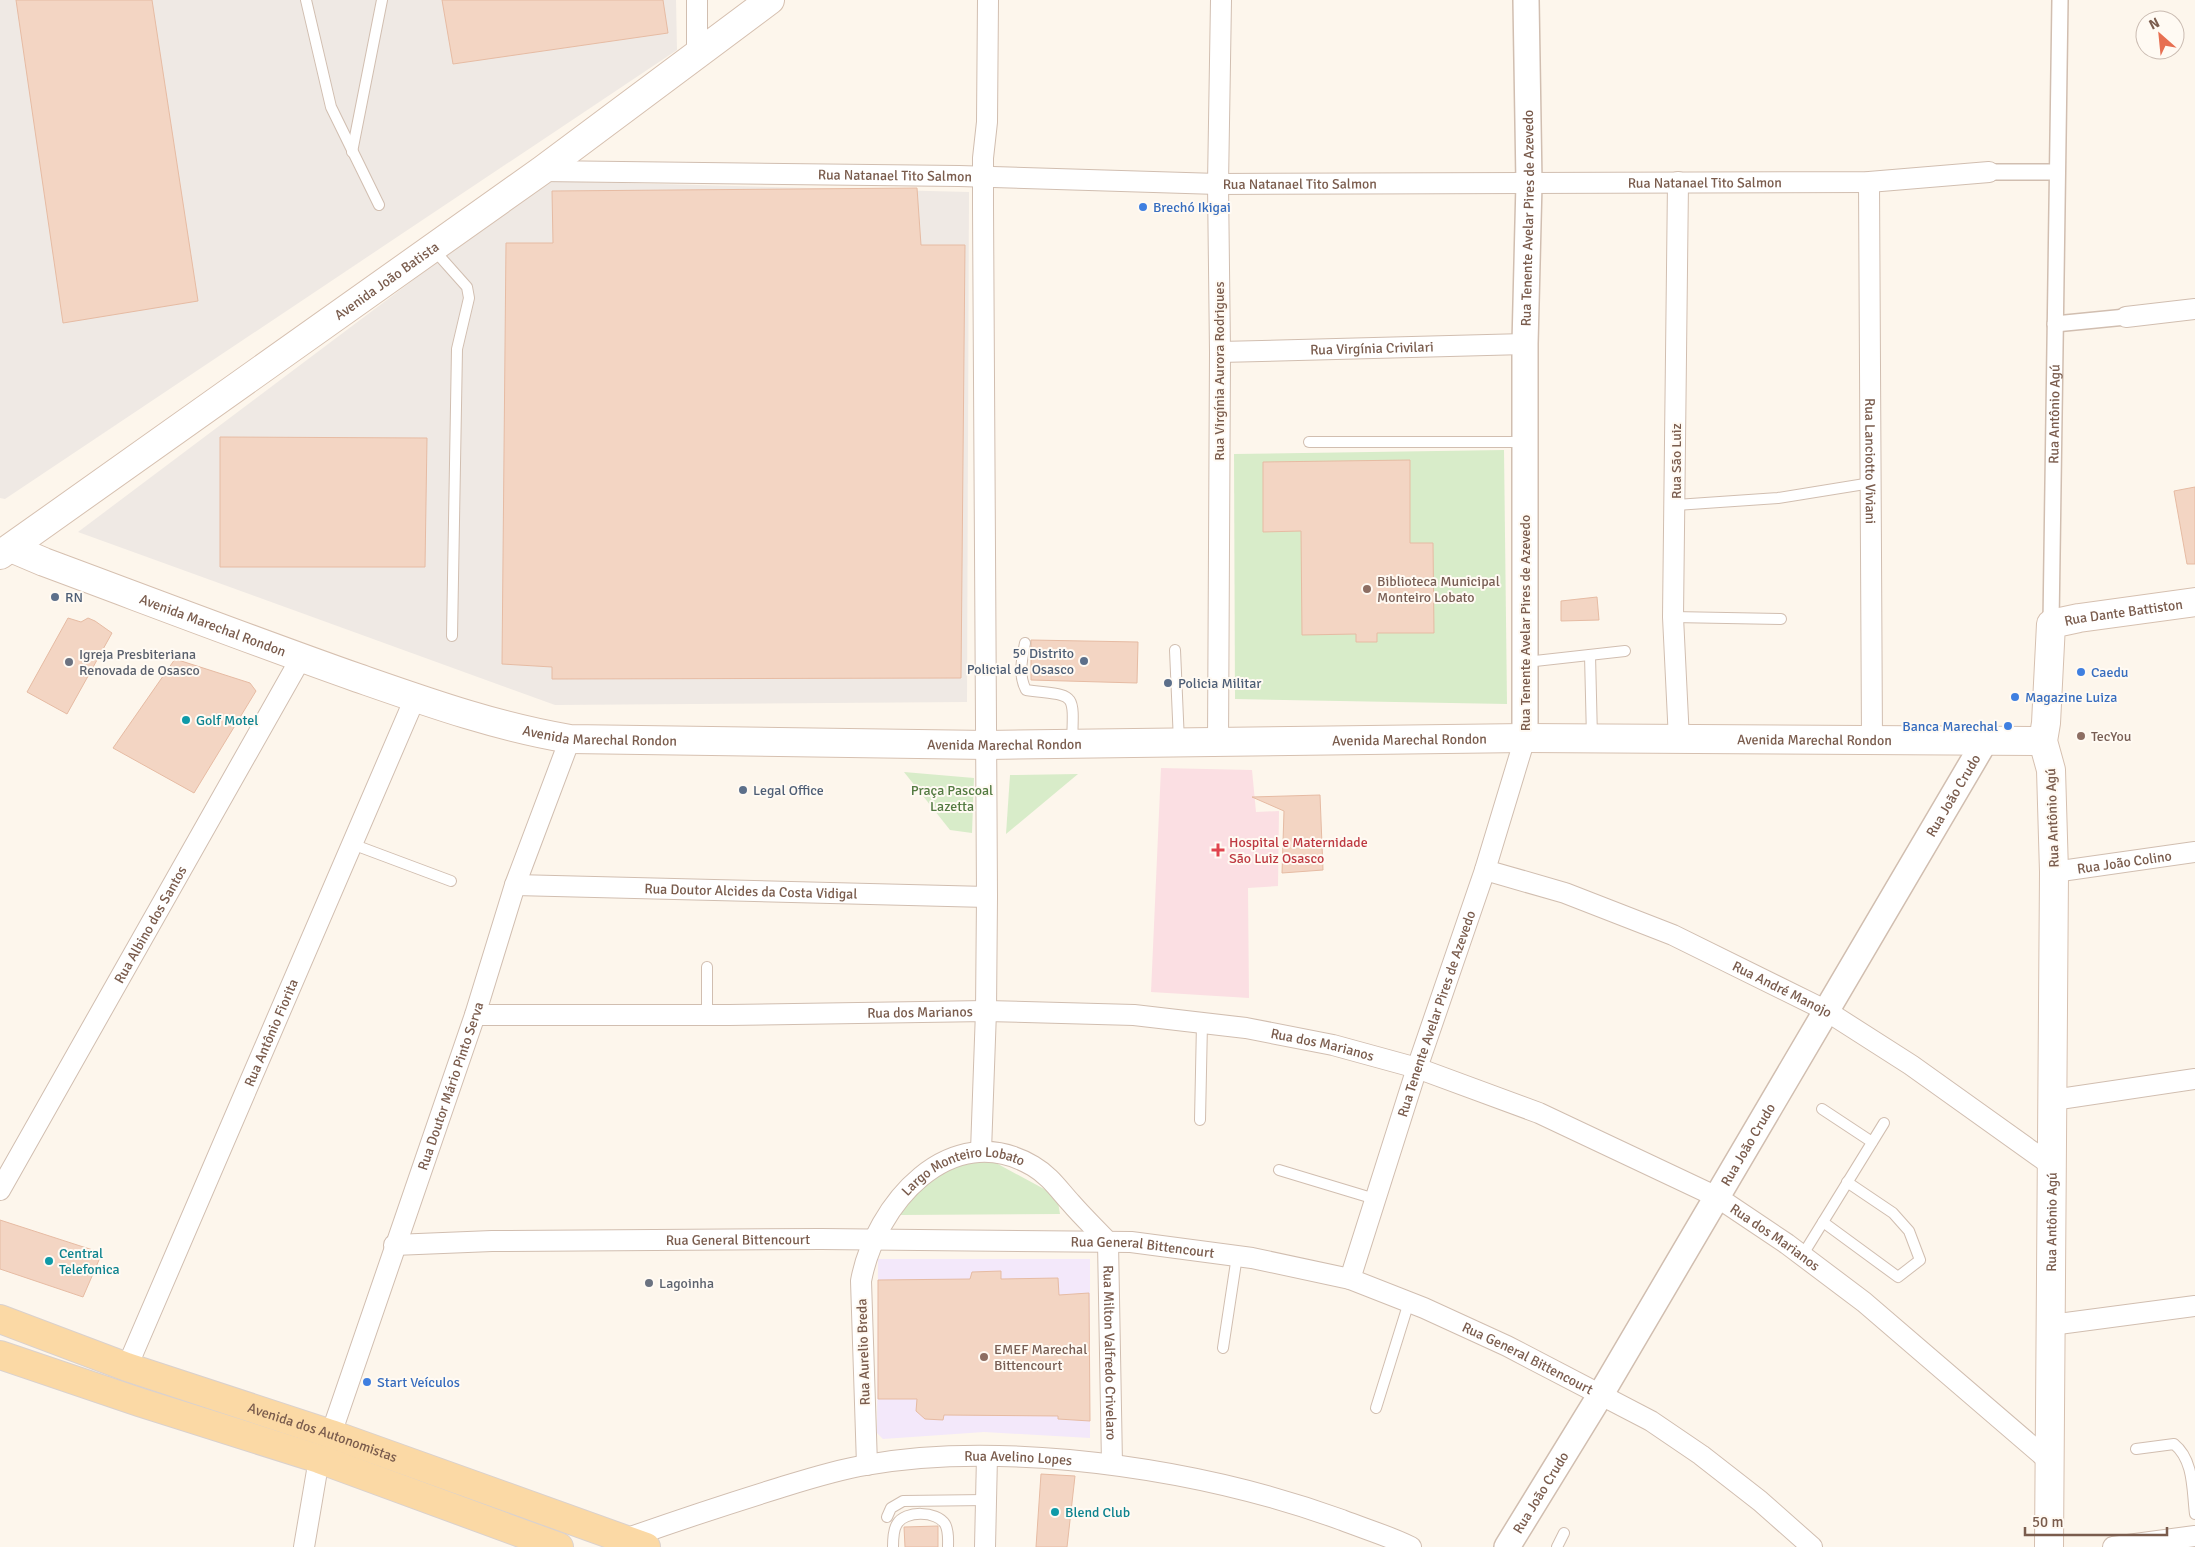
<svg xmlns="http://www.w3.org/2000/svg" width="2195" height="1547" font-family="Signika,sans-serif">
<rect width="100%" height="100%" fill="#fdf6ec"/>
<g fill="#efe9e4">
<polygon points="0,0 676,0 677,50 5,499 0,498"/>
<polygon points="545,181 969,192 967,702 555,705 78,532"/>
</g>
<polygon fill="#f3e8fa" points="878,1259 1090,1259 1090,1438 984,1432 883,1439 877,1433"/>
<polygon fill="#fbdfe3" points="1161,768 1252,770 1256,812 1279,811 1278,886 1248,888 1249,998 1151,992"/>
<g fill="#d8ecc9">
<polygon points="1504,450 1507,704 1235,699 1234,454"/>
<polygon points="904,772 974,778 972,833 950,830"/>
<polygon points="1078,774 1006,834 1010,775"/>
<polygon points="984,1161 996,1163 1057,1196 1060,1214 900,1215 921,1183 940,1168"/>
</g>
<g fill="#f3d5c3" stroke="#e6bba3">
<polygon points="16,0 152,0 198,301 63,323"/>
<polygon points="442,0 663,0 668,33 453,64"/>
<polygon points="917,188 921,245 965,245 961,678 552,679 552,667 502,664 506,243 553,243 552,191"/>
<polygon points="220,437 427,438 425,567 220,567"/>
<polygon points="1410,460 1410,543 1433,543 1434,633 1377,633 1377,642 1356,642 1356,634 1302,635 1301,531 1263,532 1263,462"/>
<polygon points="2195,487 2195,564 2187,564 2174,491"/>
<polygon points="1597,597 1599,620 1561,621 1561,601"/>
<polygon points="68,618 81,622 88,618 95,621 112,633 67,714 27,692"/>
<polygon points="1031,640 1138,642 1137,683 1031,680"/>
<polygon points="175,659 250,683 256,691 194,793 113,748"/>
<polygon points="1320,795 1323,870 1282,873 1284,811 1252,797"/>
<polygon points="0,1220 102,1253 83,1297 0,1269"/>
<polygon points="1001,1271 1001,1279 1058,1278 1059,1295 1089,1293 1090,1421 1058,1419 1058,1416 944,1415 943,1420 925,1419 916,1411 917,1399 878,1399 878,1280 970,1279 972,1272"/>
<polygon points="1041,1474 1075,1476 1067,1547 1036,1547"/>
<polygon points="938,1526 938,1547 905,1547 904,1527"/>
</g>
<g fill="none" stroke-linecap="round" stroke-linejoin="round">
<g stroke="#d1beb0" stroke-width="12">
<g id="service">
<polyline points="306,0 331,107 379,205"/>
<polyline points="352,152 382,0"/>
<polyline points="434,250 467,287 469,298 457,349 452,636"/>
<polyline points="1309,442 1524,442"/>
<polyline points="1676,505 1778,498 1871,483"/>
<polyline points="1673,617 1781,619"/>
<path d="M1025,643c-3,16 -7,32 1,47 50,7 48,-1 46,53"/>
<polyline points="1175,650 1179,742"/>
<polyline points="1590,655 1592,738"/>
<polyline points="1526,662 1625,651"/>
<polyline points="352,844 451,881"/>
<polyline points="707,1015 707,967"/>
<polyline points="1822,1109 1872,1142"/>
<polyline points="1200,1120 1202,1023"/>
<polyline points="1279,1170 1375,1199"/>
<polyline points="1823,1222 1898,1277 1920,1260 1909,1231 1893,1213 1847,1182"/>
<polyline points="1802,1256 1884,1123"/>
<polyline points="1223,1348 1237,1256"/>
<polyline points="1376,1408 1409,1302"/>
<path d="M2136,1449l38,-5c20,16 18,46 21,70"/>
<polyline points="887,1517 891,1508 903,1501 986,1500"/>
<path d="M893,1547c0,-7 0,-17 4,-23 8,-14 40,-13 48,0 4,7 3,15 3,23"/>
<polyline points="1557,1547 1564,1533"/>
</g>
</g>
<g stroke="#d1beb0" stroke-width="18">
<g id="pedestrian">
<polyline points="1989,172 2057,172"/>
<polyline points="2055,324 2126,317"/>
<path id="s1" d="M2051,624l9,-624"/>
</g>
</g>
<g stroke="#d1beb0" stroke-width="22">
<g id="minor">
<polyline points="697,0 697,56"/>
<path id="s2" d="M541,171l418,5 259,8 651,-2 120,-10"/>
<polyline points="1678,182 1673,617 1679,740"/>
<path id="s3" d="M1869,182l3,558"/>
<polyline points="2126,317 2195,309"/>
<path id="s4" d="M1220,352l305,-8"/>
<polyline points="1218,743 1220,352 1218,184 1221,0"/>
<path id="s5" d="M1485,870l80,23 108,42 152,75 86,55 140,100"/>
<path id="s6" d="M2054,872l141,-20"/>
<path id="s7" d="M515,885l472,12"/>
<path id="s8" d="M475,1015h254l257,-4 148,4 112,13 87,17 84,23 122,45 178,84 70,47 77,58 185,159"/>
<polyline points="2053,1100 2195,1079"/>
<polyline points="981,1151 986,1011 987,897 983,206 983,158 987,122 988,0"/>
<path id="s9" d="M0,1190l301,-532"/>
<path id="s10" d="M394,1245l98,-4 329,-2 310,3 121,16 98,21 74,29 83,38 144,75 50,34 59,46 52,46"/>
<path id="s11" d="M1350,1279l67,-211 68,-198 40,-132"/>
<polyline points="2051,1325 2195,1306"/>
<path id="s12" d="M127,1367l288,-669"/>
<path id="s13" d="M331,1434l144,-419 40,-130 55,-146"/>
<path id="s14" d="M867,1465l-6,-184c14,-76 89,-164 172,-115 17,10 26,24 38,37 12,14 25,26 37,39l4,222"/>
<path id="s15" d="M625,1539c51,-18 102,-35 154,-51 29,-9 57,-18 87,-23 67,-12 136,-11 203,-5 94,9 185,28 273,60 23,9 47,16 69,27"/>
<polyline points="304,1547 319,1459"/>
<polyline points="985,1547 987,1456"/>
<polyline points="2113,1547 2195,1536"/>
</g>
</g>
<g stroke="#d1beb0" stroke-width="28">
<g id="tertiary">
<path id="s16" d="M1525,738v-394l4,-161 -3,-183"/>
<path id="s17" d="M1507,1547l94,-153 384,-653"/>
</g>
</g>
<g stroke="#d6c0b0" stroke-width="30">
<g id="secondary">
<path id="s18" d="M11,548l33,14c105,39 209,79 314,116 69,24 139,49 212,61l417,6 538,-7 518,3"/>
<path id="s19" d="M0,555l541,-384 229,-171"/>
<path id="s20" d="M2049,1547l5,-675 -3,-102 -8,-29 3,-18 5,-99 28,-6 116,-16"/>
</g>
</g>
<g stroke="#dad1cd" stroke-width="30">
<g id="primary">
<path id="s21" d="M0,1319l127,48 204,67 315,113"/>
<polyline points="0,1355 139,1402 319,1459 559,1547"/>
</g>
</g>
<use href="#service" stroke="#fff" stroke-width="10"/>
<use href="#pedestrian" stroke="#fff" stroke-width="15"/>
<use href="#minor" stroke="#fff" stroke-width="20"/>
<use href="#tertiary" stroke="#fff" stroke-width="25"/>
<use href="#secondary" stroke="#fff" stroke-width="28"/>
<use href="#primary" stroke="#fbd9a5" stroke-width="28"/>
</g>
<g fill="#3f7fe0" stroke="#fffaf3" stroke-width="2">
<circle cx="1143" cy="207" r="5"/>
<circle cx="2081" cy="672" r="5"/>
<circle cx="2015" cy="697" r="5"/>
<circle cx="2008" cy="726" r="5"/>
<circle cx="367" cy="1382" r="5"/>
</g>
<g fill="#8d6e63" stroke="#fffaf3" stroke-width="2">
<circle cx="1367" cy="589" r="5"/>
<circle cx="2081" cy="736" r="5"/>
<circle cx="984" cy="1357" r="5"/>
</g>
<g fill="#5c6f8a" stroke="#fffaf3" stroke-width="2">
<circle cx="55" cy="597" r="5"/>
<circle cx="1084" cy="661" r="5"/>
<circle cx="1168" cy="683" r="5"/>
<circle cx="743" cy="790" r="5"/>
</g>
<g fill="#6b7280" stroke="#fffaf3" stroke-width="2">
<circle cx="69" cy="662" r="5"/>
<circle cx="649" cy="1283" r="5"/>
</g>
<g fill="#0f9aa8" stroke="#fffaf3" stroke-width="2">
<circle cx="186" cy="720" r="5"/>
<circle cx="49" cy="1261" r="5"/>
<circle cx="1055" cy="1512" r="5"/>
</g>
<path fill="#e0444e" stroke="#fffaf3" stroke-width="2" d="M1215.5 842.5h5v5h5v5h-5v5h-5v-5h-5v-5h5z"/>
<g text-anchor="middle" stroke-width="4" stroke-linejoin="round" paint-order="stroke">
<g font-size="14" fill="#7a5c4d" stroke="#fffaf3">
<text dy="5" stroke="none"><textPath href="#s2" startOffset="354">Rua Natanael Tito Salmon</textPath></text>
<text dy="5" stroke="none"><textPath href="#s2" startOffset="1164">Rua Natanael Tito Salmon</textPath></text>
<text dy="5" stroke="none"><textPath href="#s2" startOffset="759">Rua Natanael Tito Salmon</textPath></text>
<text dy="5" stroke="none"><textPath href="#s16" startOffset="520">Rua Tenente Avelar Pires de Azevedo</textPath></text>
<text dy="5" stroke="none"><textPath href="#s19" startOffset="474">Avenida João Batista</textPath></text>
<text dy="5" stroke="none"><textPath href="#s4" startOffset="152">Rua Virgínia Crivilari</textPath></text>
<text transform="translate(1219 371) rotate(-90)" y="5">Rua Virgínia Aurora Rodrigues</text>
<text dy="5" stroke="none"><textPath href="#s1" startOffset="210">Rua Antônio Agú</textPath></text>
<text transform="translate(1676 461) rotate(-90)" y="5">Rua São Luiz</text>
<text dy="5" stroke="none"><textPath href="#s3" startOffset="279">Rua Lanciotto Viviani</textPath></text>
<text dy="5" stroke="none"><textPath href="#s20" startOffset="998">Rua Dante Battiston</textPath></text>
<text transform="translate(1525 623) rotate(-90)" y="5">Rua Tenente Avelar Pires de Azevedo</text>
<text dy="5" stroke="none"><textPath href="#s18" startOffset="216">Avenida Marechal Rondon</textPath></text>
<text dy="5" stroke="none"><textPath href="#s18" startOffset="621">Avenida Marechal Rondon</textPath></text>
<text dy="5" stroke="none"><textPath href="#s18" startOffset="1431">Avenida Marechal Rondon</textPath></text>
<text dy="5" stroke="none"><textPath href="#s18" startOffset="1836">Avenida Marechal Rondon</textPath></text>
<text dy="5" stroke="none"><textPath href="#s18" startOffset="1026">Avenida Marechal Rondon</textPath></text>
<text dy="5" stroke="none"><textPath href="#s17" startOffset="874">Rua João Crudo</textPath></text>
<text transform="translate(2052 818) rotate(-92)" y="5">Rua Antônio Agú</text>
<text dy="5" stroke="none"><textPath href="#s6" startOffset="71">Rua João Colino</textPath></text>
<text dy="5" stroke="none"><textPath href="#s7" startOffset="236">Rua Doutor Alcides da Costa Vidigal</textPath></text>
<text dy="5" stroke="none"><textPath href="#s9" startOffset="305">Rua Albino dos Santos</textPath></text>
<text dy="5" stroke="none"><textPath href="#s5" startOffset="321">Rua André Manojo</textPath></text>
<text dy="5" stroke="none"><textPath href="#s8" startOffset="445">Rua dos Marianos</textPath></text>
<text dy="5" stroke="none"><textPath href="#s11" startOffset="279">Rua Tenente Avelar Pires de Azevedo</textPath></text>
<text dy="5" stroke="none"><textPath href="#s12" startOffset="364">Rua Antônio Fiorita</textPath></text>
<text dy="5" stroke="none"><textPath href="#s8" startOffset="850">Rua dos Marianos</textPath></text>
<text dy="5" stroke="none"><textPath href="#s13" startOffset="368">Rua Doutor Mário Pinto Serva</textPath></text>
<text dy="5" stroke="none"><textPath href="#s17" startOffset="469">Rua João Crudo</textPath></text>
<text dy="5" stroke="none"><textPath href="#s14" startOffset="350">Largo Monteiro Lobato</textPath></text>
<text dy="5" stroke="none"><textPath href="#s20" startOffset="325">Rua Antônio Agú</textPath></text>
<text dy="5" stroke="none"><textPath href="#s8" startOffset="1345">Rua dos Marianos</textPath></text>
<text dy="5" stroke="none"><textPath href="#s10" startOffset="344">Rua General Bittencourt</textPath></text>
<text dy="5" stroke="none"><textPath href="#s10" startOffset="749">Rua General Bittencourt</textPath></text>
<text transform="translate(863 1352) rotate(-92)" y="5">Rua Aurelio Breda</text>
<text dy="5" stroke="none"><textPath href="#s14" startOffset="645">Rua Milton Valfredo Crivelaro</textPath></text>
<text dy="5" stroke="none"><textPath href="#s10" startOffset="1154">Rua General Bittencourt</textPath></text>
<text dy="5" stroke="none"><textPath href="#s21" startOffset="342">Avenida dos Autonomistas</textPath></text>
<text dy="5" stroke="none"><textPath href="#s15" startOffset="405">Rua Avelino Lopes</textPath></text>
<text dy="5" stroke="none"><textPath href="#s17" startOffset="64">Rua João Crudo</textPath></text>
</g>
<g font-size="14" fill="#366cbe" stroke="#fffaf3" text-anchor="start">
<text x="1153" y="212">Brechó Ikigai</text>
<text x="2091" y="677">Caedu</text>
<text x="2025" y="702">Magazine Luiza</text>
<text x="1998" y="731" text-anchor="end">Banca Marechal</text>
<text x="377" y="1387">Start Veículos</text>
</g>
<g font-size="14" fill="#785e54" stroke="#fffaf3" text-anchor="start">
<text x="1377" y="586">Biblioteca Municipal<tspan x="1377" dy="16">Monteiro Lobato</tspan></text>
<text x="2091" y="741">TecYou</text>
<text x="994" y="1354">EMEF Marechal<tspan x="994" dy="16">Bittencourt</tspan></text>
</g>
<g font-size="14" fill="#4e5e75" stroke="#fffaf3" text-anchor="start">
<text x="65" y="602">RN</text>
<text x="1074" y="658" text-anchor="end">5º Distrito<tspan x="1074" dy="16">Policial de Osasco</tspan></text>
<text x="1178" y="688">Policia Militar</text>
<text x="753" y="795">Legal Office</text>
</g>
<g font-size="14" fill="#5b616d" stroke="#fffaf3" text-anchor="start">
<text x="79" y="659">Igreja Presbiteriana<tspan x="79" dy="16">Renovada de Osasco</tspan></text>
<text x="659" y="1288">Lagoinha</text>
</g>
<g font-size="14" fill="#0d838f" stroke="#fffaf3" text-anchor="start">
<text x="196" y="725">Golf Motel</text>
<text x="59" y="1258">Central<tspan x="59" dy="16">Telefonica</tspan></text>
<text x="1065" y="1517">Blend Club</text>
</g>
<g font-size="14" fill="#537a41" stroke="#fffaf3">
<text x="952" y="795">Praça Pascoal<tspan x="952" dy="16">Lazetta</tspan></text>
</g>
<g font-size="14" fill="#be3a42" stroke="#fffaf3" text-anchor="start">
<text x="1229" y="847">Hospital e Maternidade<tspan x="1229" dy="16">São Luiz Osasco</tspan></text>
</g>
</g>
<g transform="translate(2160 35) rotate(333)"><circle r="24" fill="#fffaf3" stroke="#cabbb1"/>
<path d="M0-4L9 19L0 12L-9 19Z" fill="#e76f51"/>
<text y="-8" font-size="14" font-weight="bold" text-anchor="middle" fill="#7a5c4d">N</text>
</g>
<path d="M2025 1527v8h142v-8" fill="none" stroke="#7a5c4d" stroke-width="2.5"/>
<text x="2032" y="1527" font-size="15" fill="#7a5c4d" stroke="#fffaf3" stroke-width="4" paint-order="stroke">50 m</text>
</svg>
